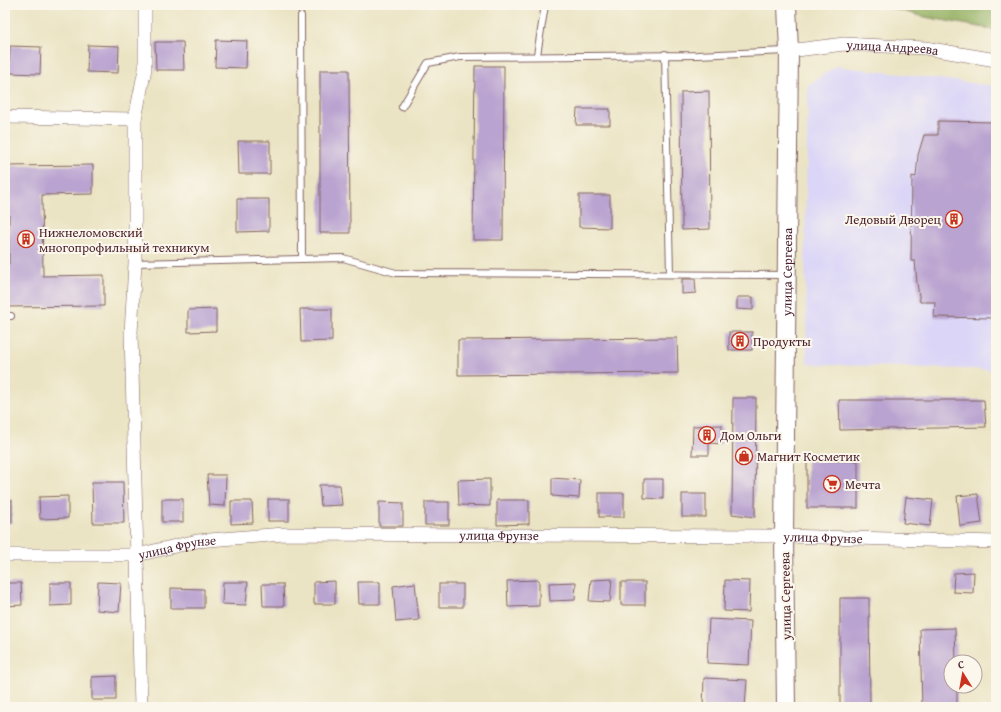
<svg xmlns="http://www.w3.org/2000/svg" width="1001" height="712" font-family="'Gentium Book Plus',serif">
<rect width="100%" height="100%" fill="#fbf7ec"/>
<filter id="ink" filterUnits="userSpaceOnUse"><feTurbulence type="fractalNoise" baseFrequency=".025" numOctaves="2"/><feDisplacementMap in="SourceGraphic" scale="8" xChannelSelector="R" yChannelSelector="G"/><feConvolveMatrix kernelMatrix="1 2 1 2 8 2 1 2 1" color-interpolation-filters="sRGB"/></filter>
<filter id="wash" filterUnits="userSpaceOnUse"><feTurbulence type="fractalNoise" baseFrequency=".012" numOctaves="4" result="noise"/><feDisplacementMap in="SourceGraphic" scale="16" xChannelSelector="R" yChannelSelector="G"/><feGaussianBlur stdDeviation="0.9" result="paint"/><feColorMatrix in="noise" values="0 0 0 0 0 0 0 0 0 0 0 0 0 0 0 0 0 1.4 0 .05"/><feComposite in="paint" operator="in"/></filter>
<g filter="url(#wash)">
<rect width="100%" height="100%" fill="#ebe4c4"/>
<polygon fill="#dbd6f7" points="836,66 996,86 996,370 807,364 805,248 808,85"/>
<polygon fill="#95b163" stroke="#706847" points="879,5 996,5 996,30 925,17"/>
<g id="blocks">
<g fill="#b9a3d0">
<polygon points="216,40 247,41 246,68 215,67"/>
<polygon points="155,42 183,42 184,70 156,70"/>
<polygon points="88,45 119,46 118,73 87,72"/>
<polygon points="10,46 41,47 40,74 9,73"/>
<polygon points="475,66 504,66 503,240 473,240"/>
<polygon points="320,70 349,70 350,233 320,233"/>
<polygon points="709,91 710,229 682,230 681,92"/>
<polygon points="577,109 610,109 610,125 576,125"/>
<polygon points="938,121 996,122 996,318 934,317 935,302 920,302 917,283 915,261 911,261 912,176 916,177 918,155 924,135 938,135"/>
<polygon points="238,141 270,141 270,174 239,174"/>
<polygon points="93,165 93,194 42,195 43,276 104,275 104,306 5,307 5,264 9,264 9,214 5,214 5,166"/>
<polygon points="579,195 610,195 610,228 579,227"/>
<polygon points="237,199 269,199 269,231 237,232"/>
<polygon points="682,279 695,279 696,293 682,294"/>
<polygon points="737,297 753,297 753,310 737,309"/>
<polygon points="216,309 216,331 188,332 188,310"/>
<polygon points="300,309 332,309 332,341 301,342"/>
<rect x="729" y="332" width="23" height="18"/>
<polygon points="677,338 678,373 458,375 458,340"/>
<polygon points="733,398 756,398 755,517 732,514"/>
<polygon points="839,400 984,400 986,427 840,430"/>
<polygon points="722,425 722,444 709,443 709,455 692,455 693,426"/>
<rect x="807" y="461" width="51" height="47"/>
<polygon points="207,475 226,475 225,506 209,505"/>
<polygon points="552,478 580,480 579,498 552,496"/>
<polygon points="490,479 490,506 459,505 458,480"/>
<polygon points="644,479 663,479 663,499 644,498"/>
<polygon points="92,482 123,482 124,523 93,523"/>
<polygon points="319,485 340,485 342,505 321,506"/>
<rect x="599" y="493" width="25" height="24"/>
<rect x="682" y="494" width="24" height="23"/>
<polygon points="978,494 982,523 960,526 957,496"/>
<polygon points="68,496 68,518 40,519 39,497"/>
<polygon points="906,497 933,500 930,526 903,523"/>
<rect x="162" y="499" width="21" height="23"/>
<rect x="268" y="499" width="21" height="22"/>
<polygon points="12,500 12,523 5,523 5,501"/>
<polygon points="497,500 529,500 529,524 497,525"/>
<polygon points="231,501 252,501 253,523 231,524"/>
<polygon points="379,502 403,503 403,526 379,526"/>
<rect x="425" y="502" width="24" height="23"/>
<polygon points="974,572 973,593 953,592 954,573"/>
<polygon points="612,579 610,602 589,601 591,580"/>
<polygon points="539,580 539,606 508,607 507,581"/>
<polygon points="725,580 750,581 749,612 724,611"/>
<polygon points="335,581 335,604 314,604 314,582"/>
<polygon points="98,582 121,583 119,612 97,610"/>
<polygon points="223,582 248,582 246,605 222,604"/>
<polygon points="358,582 380,582 380,604 359,604"/>
<polygon points="576,582 575,600 550,601 549,583"/>
<rect x="621" y="582" width="24" height="23"/>
<polygon points="5,583 21,583 22,605 5,606"/>
<polygon points="50,583 71,583 71,605 50,606"/>
<polygon points="415,583 419,620 396,622 393,586"/>
<polygon points="262,584 283,584 284,606 263,606"/>
<rect x="439" y="584" width="24" height="23"/>
<polygon points="171,588 204,589 204,608 171,608"/>
<polygon points="840,598 869,598 870,707 840,707"/>
<polygon points="709,619 751,621 749,665 707,663"/>
<polygon points="955,628 956,662 951,662 951,686 957,686 957,707 922,707 920,629"/>
<polygon points="116,676 116,700 92,700 92,677"/>
<polygon points="704,678 747,680 745,707 703,707"/>
</g>
</g>
</g>
<g filter="url(#ink)">
<use href="#blocks" fill-opacity="0" stroke="#826461" stroke-width="1"/>
<g fill="none" stroke-linecap="round" stroke-linejoin="round">
<g stroke="#826461" stroke-width="8">
<g id="lane">
<polyline points="301,16 302,259"/>
<polyline points="665,54 670,274"/>
<polyline points="537,55 545,5"/>
<polyline points="402,107 428,63 460,57 697,55 787,51"/>
<polyline points="135,263 343,258 396,273 786,275"/>
<polyline points="5,316 11,316"/>
</g>
</g>
<g stroke="#826461" stroke-width="14">
<g id="street">
<path id="s1" d="M789,51l55,-7 81,4 71,12"/>
<polyline points="5,117 135,119"/>
<path id="s2" d="M5,555h132l60,-14 87,-7 500,2 212,6"/>
<polyline points="141,707 131,333 135,263 135,119 145,69 145,5"/>
</g>
</g>
<g stroke="#826461" stroke-width="20">
<g id="secondary">
<path id="s3" d="M786,707l-2,-171 5,-485 -2,-46"/>
</g>
</g>
<use href="#lane" stroke="#fff" stroke-width="6"/>
<use href="#street" stroke="#fff" stroke-width="13"/>
<use href="#secondary" stroke="#fff" stroke-width="18"/>
</g>
</g>
<defs>
<g id="building-ring" transform="scale(0.9)"><circle r="9.5" fill="#fbf7ec" stroke="#c8321e" stroke-width="1.5"/><path d="M-4-6H4V6H1V3H-1V6H-4ZM-2.5-4.3h1.7v1.8h-1.7ZM.8-4.3h1.7v1.8H.8ZM-2.5-1h1.7V.8h-1.7ZM.8-1h1.7V.8H.8Z" fill="#c8321e"/></g>
<g id="shop-ring" transform="scale(0.9)"><circle r="9.5" fill="#fbf7ec" stroke="#c8321e" stroke-width="1.5"/><path d="M-5-2.5h2.3a2.7 3.5 0 0 1 5.4 0H5L5.5 6h-11ZM-1.5-2.5h3a1.5 2.3 0 0 0-3 0Z" fill="#c8321e"/></g>
<g id="supermarket-ring" transform="scale(0.9)"><circle r="9.5" fill="#fbf7ec" stroke="#c8321e" stroke-width="1.5"/><path d="M-6-5.5h2.5l.6 2H6L4.5 2H-2.5L-4.4-4H-6ZM-1.5 3.2a1.3 1.3 0 1 0 .1 0ZM3 3.2a1.3 1.3 0 1 0 .1 0Z" fill="#c8321e"/></g>
</defs>
<g fill-rule="evenodd">
<use href="#building-ring" x="954" y="219"/>
<use href="#building-ring" x="26" y="239"/>
<use href="#building-ring" x="740" y="341"/>
<use href="#building-ring" x="707" y="435"/>
<use href="#shop-ring" x="744" y="456"/>
<use href="#supermarket-ring" x="832" y="484"/>
</g>
<g text-anchor="middle" stroke-width="4" stroke-linejoin="round" paint-order="stroke">
<g font-size="13" fill="#4a1f2b" stroke="#fbf7ec">
<text dy="5" stroke="none"><textPath href="#s1" startOffset="104">улица Андреева</textPath></text>
<text dy="5" stroke="none"><textPath href="#s3" startOffset="435">улица Сергеева</textPath></text>
<text dy="5" stroke="none"><textPath href="#s2" startOffset="496">улица Фрунзе</textPath></text>
<text dy="5" stroke="none"><textPath href="#s2" startOffset="820">улица Фрунзе</textPath></text>
<text dy="5" stroke="none"><textPath href="#s2" startOffset="173">улица Фрунзе</textPath></text>
<text transform="translate(785 596) rotate(-91)" y="5">улица Сергеева</text>
</g>
<g font-size="13" fill="#4a1f2b" stroke="#fbf7ec" text-anchor="start">
<text x="941" y="224" text-anchor="end">Ледовый Дворец</text>
<text x="39" y="237">Нижнеломовский<tspan x="39" dy="15">многопрофильный техникум</tspan></text>
<text x="753" y="346">Продукты</text>
<text x="720" y="440">Дом Ольги</text>
<text x="757" y="461">Магнит Косметик</text>
<text x="845" y="489">Мечта</text>
</g>
</g>
<rect width="1001" height="712" fill="none" stroke="#fbf7ec" stroke-width="20"/>
<g transform="translate(963 674) rotate(349)"><circle r="19" fill="#fbf7ec" stroke="#b4a19f"/>
<path d="M0-3L7 15L0 10L-7 15Z" fill="#c8321e"/>
<text y="-6" font-size="11" font-weight="bold" text-anchor="middle" fill="#4a1f2b">С</text>
</g>
</svg>
